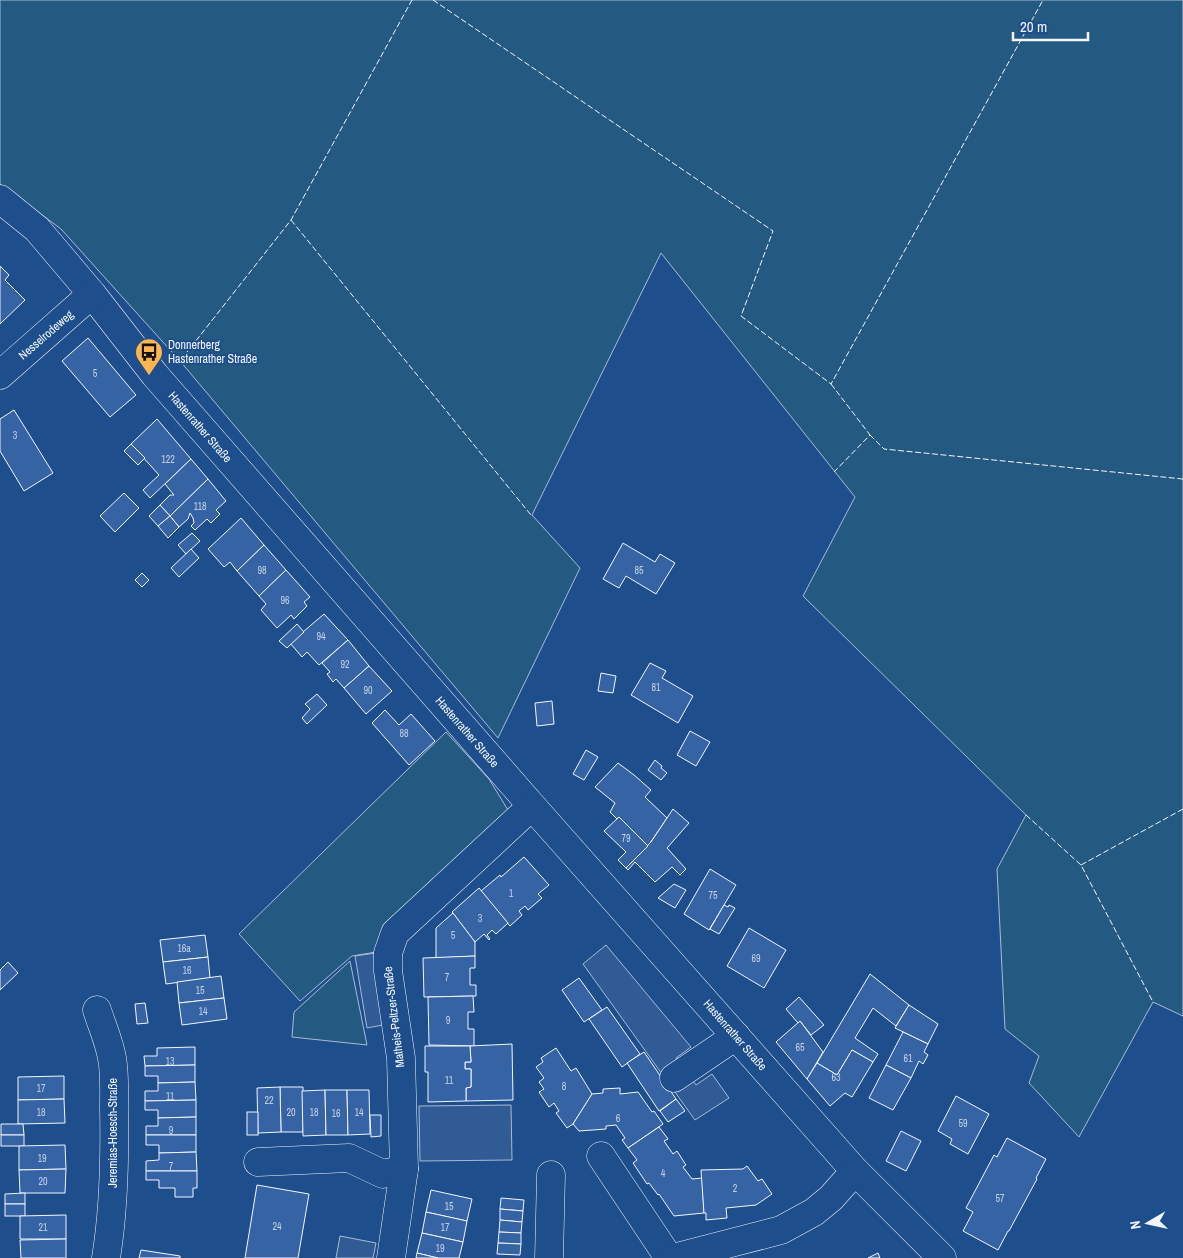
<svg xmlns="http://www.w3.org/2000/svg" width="1183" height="1258" font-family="'Archivo Narrow',sans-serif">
<rect width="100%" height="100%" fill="#1f4e8c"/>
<g fill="#245a82" stroke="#a8bbd7">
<polygon points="0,0 1183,0 1183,1016 1153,1002 1079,1137 1029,1083 1039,1056 1005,1029 997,869 1026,815 803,596 855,497 661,253 532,515 580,568 498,738 180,361 61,229 0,184"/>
<polygon points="446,732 489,779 511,815 382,951 352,956 300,1001 239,934"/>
<polygon points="350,961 367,1045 292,1037 294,1012"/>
</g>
<g fill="#305b95" stroke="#a8bbd7">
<polygon points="606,945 691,1047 676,1058 696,1085 712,1074 729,1098 695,1120 583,964"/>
<polygon points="376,953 388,1024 367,1028 355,956"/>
<polygon points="511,1105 512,1160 420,1161 419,1106"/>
<polygon points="340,1236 376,1243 373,1258 336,1258"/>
</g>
<g fill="#3563a3" stroke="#f2f6ff">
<polygon points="0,266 9,275 5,280 25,300 0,324"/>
<polygon points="88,338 136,395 110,417 62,361"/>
<polygon points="14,410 53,473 24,491 0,451 0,419"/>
<polygon points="157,419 191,459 150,498 143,490 159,475 131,444"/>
<polygon points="131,444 145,458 138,465 124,451"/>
<polygon points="191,459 208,479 170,516 160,505 170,495 174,495 165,484"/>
<polygon points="208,479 226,501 216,510 220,514 211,523 207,519 195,530 191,526 194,523 193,518 190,513 188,519 179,527 170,516"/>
<polygon points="124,493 139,508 115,532 100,516"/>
<polygon points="160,505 170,516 158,526 149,516"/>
<polygon points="170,516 179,527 168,538 158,526"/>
<polygon points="241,518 264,545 237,571 230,562 224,567 208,549"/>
<polygon points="192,533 200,541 186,554 178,545"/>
<polygon points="623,543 655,562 660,554 675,563 656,594 626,576 619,588 603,579"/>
<polygon points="264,545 286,570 259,596 237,571"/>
<polygon points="191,549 199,558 179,577 171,568"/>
<polygon points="286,570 310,597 304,602 307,606 294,619 291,615 277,628 261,610 266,604 259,596"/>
<polygon points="142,573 149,580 142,587 135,580"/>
<polygon points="324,614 348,640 319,665 307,652 302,657 290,643"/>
<polygon points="297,624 304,632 287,648 279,641"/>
<polygon points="348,640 369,666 344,688 336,679 333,682 327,674 330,672 322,663"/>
<polygon points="650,663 666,671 662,678 693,696 678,723 631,695"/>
<polygon points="369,666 392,691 366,714 344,688"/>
<polygon points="601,673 616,676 613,693 598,691"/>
<polygon points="317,694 327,705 307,724 302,718 310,709 305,704"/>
<polygon points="552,701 554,724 537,726 535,703"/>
<polygon points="385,710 399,725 411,714 435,741 409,765 372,723"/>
<polygon points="690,731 710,742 696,766 677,755"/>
<polygon points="586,750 598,757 584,780 573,774"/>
<polygon points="655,760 662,766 661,768 667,773 661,780 648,770"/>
<polygon points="618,763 634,775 651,790 645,797 667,818 648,846 619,817 617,819 610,812 615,803 595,787"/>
<polygon points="673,809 689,823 667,848 686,869 680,875 672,867 655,882 635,862 628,870 626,868 651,842"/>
<polygon points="619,817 648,846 626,868 618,860 626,852 604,831"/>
<polygon points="524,857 549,885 538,894 542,898 528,910 525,906 519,911 522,915 510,926 481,891 500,875 501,877"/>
<polygon points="710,869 736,885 709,930 684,914"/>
<polygon points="674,884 686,890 675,908 658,898"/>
<polygon points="479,888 508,923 496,934 492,930 487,935 490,939 489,940 484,934 475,942 452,912"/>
<polygon points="724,905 728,907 729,905 735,908 719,934 710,929"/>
<polygon points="453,913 475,942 475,956 436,958 436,928"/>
<polygon points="749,928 786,950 764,988 727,966"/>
<polygon points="205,935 208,957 163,962 160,940"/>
<polygon points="475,956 475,968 470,968 470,985 476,985 476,996 424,997 423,958"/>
<polygon points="208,957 210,978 166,984 163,962"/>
<polygon points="8,962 18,973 0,990 0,970"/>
<polygon points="870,974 909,1005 896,1026 873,1008 855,1038 878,1054 873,1062 852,1050 837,1075 817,1063"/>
<polygon points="221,976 224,998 179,1003 177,982"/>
<polygon points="579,978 602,1010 584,1022 562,990"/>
<polygon points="473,996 474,1012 468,1012 468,1029 474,1029 474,1046 429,1045 428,997"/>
<polygon points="799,997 824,1025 811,1035 800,1021 798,1023 786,1009"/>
<polygon points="224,998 227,1019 182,1025 179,1003"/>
<polygon points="145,1003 148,1023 137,1024 135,1004"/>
<polygon points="909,1005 938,1024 928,1044 895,1028"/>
<polygon points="607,1007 640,1054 622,1067 589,1019"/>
<polygon points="800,1021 823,1052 807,1079 776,1042"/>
<polygon points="903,1032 928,1044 924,1052 928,1055 923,1064 919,1061 911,1078 886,1065"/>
<polygon points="512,1044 513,1100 466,1101 466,1088 471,1087 471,1069 465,1069 465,1062 471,1062 470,1046"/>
<polygon points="425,1046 470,1046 471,1062 465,1062 465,1069 471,1069 471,1087 466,1088 466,1101 428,1102 428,1072 425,1072"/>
<polygon points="195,1047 195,1065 145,1066 144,1056 157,1056 157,1048"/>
<polygon points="556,1048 571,1071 576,1068 592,1094 573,1124 567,1128 556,1113 559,1111 554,1103 549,1107 539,1092 544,1089 539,1082 544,1078 536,1067 543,1062 541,1058"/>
<polygon points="852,1050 873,1062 852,1097 845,1093 830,1106 807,1079 817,1063 837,1075"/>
<polygon points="644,1052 676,1099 659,1111 627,1063"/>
<polygon points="195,1065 195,1082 158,1083 158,1076 145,1076 145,1066"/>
<polygon points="886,1065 911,1078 893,1110 869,1098"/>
<polygon points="64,1076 64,1099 18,1100 18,1077"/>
<polygon points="195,1082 196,1100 145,1101 145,1091 158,1091 158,1083"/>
<polygon points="280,1087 303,1087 303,1132 281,1132"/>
<polygon points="280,1087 281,1132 258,1133 257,1088"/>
<polygon points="620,1088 620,1094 638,1092 652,1112 654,1111 663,1124 628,1148 622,1140 625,1138 616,1125 606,1126 606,1129 579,1131 573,1124 592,1094 603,1093 603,1089"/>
<polygon points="325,1090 326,1135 303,1136 302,1091"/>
<polygon points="325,1090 347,1090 348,1135 326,1135"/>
<polygon points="347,1090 369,1090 370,1134 348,1135"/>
<polygon points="956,1096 989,1114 968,1154 950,1144 952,1139 938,1131"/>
<polygon points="64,1099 65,1123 18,1124 18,1100"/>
<polygon points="676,1099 685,1111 668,1122 660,1111"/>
<polygon points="196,1100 196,1117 158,1118 158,1110 145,1110 145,1101"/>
<rect x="247" y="1112" width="11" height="23"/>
<polygon points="370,1115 381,1115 381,1136 371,1137"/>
<polygon points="196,1117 196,1135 146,1135 146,1126 158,1126 158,1118"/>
<polygon points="1,1124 23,1124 24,1135 1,1135"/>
<polygon points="659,1127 668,1139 664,1141 673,1154 677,1151 686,1165 683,1167 692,1179 702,1178 704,1213 674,1216 659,1194 658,1195 649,1183 647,1184 633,1163 637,1160 628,1148"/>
<polygon points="901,1131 921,1141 906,1171 886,1161"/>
<rect x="1" y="1135" width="23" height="11"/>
<polygon points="146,1135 196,1135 196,1152 159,1153 159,1145 146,1145"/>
<polygon points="1007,1138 1046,1159 1036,1178 1037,1179 1009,1231 1008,1231 998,1250 963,1231 973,1212 966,1208 994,1155 997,1157"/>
<polygon points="65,1145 66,1169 19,1170 19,1146"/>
<polygon points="196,1152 197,1171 146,1171 146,1161 159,1160 159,1153"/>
<polygon points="747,1166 758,1181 762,1179 772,1194 756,1205 726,1208 727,1218 706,1220 706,1213 704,1213 701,1170 743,1169"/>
<polygon points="66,1169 65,1193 20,1193 19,1170"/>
<polygon points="146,1171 197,1171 197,1188 193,1188 193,1197 175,1197 175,1188 159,1188 159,1180 146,1180"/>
<polygon points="257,1185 309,1194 298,1258 245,1258"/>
<polygon points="431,1190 472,1199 467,1221 426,1212"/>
<polygon points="25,1193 25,1204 5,1204 5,1194"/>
<polygon points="501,1198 524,1200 523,1211 500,1209"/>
<rect x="5" y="1204" width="20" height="12"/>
<polygon points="500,1209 523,1211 522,1222 500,1220"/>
<polygon points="426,1212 467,1221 463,1242 422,1233"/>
<polygon points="66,1215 66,1239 20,1239 20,1216"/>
<polygon points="500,1220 522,1222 521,1233 499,1232"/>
<polygon points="499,1232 521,1233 521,1244 498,1243"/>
<polygon points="422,1233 463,1242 459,1258 438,1258 417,1253"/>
<polygon points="66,1239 66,1258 21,1258 20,1240"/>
<polygon points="498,1243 521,1244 520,1255 497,1254"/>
<polygon points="141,1250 180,1256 180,1258 139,1258"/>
<polygon points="417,1253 438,1258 416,1258"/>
<polygon points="878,1253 880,1258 868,1258"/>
</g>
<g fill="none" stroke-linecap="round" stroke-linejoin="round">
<g stroke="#f2f6ff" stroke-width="29">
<g id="minor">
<polyline points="0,199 37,229 92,294 155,375 532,806 855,1171 942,1258"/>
<polyline points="0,375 92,294"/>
<path d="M97,1010c5,16 12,31 15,48 3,16 2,33 2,50 1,50 0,101 -8,150"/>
<polyline points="674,1078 736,1036"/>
<polyline points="601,1156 669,1258"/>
<polyline points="258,1162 349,1158 383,1174 404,1169"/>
<polyline points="391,1258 404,1169 401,1058 388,971 388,953 395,933 532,806"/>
<polyline points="549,1258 551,1175"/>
<polyline points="673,1258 781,1230 814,1212 831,1198 855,1171"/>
</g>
</g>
<use href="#minor" stroke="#1f4e8c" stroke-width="28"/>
<g stroke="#f2f6ff" stroke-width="1" stroke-dasharray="6 2.5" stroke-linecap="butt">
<polyline points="433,0 773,231 741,316 831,384 1043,0"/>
<polyline points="291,220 531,515"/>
<polyline points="180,361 291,220 412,0"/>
<polyline points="831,384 870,435 834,472"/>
<polyline points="870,435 884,449 1183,479"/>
<polyline points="1026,815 1081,865 1153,1002"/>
<polyline points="1081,865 1183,809"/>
</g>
</g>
<defs>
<g id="bus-pin" transform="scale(1.4375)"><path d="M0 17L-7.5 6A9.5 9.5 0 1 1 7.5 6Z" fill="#ffb74d" stroke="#1f4e8c"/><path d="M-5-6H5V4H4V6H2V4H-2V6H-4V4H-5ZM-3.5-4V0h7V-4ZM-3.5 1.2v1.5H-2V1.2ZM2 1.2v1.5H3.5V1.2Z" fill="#111"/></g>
</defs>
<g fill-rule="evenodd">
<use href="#bus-pin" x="149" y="352"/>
</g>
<g text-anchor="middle" stroke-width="4" stroke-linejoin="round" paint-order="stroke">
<g font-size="10" fill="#c3d1e8">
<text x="95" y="377">5</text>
<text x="15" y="439">3</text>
<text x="168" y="463">122</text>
<text x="200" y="510">118</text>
<text x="262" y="574">98</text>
<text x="639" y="574">85</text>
<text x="285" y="604">96</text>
<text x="321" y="640">94</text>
<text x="345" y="668">92</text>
<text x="656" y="691">81</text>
<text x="368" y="694">90</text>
<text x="404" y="737">88</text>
<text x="626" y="842">79</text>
<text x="511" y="897">1</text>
<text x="713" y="899">75</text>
<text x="480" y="922">3</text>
<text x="453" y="939">5</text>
<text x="184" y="952">16a</text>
<text x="756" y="962">69</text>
<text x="187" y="974">16</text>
<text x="447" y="981">7</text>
<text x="200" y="994">15</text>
<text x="203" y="1015">14</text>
<text x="448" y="1024">9</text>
<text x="800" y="1051">65</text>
<text x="908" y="1062">61</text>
<text x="170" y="1065">13</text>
<text x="836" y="1081">63</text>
<text x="449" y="1084">11</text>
<text x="564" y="1090">8</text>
<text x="41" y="1092">17</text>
<text x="170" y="1100">11</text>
<text x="269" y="1104">22</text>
<text x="41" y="1116">18</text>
<text x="291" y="1116">20</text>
<text x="314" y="1116">18</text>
<text x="359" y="1116">14</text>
<text x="336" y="1117">16</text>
<text x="618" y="1122">6</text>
<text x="963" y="1127">59</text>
<text x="171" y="1134">9</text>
<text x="42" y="1162">19</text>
<text x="171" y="1170">7</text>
<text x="663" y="1177">4</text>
<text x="43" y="1185">20</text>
<text x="735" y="1192">2</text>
<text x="1000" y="1202">57</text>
<text x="449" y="1210">15</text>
<text x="277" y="1230">24</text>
<text x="43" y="1231">21</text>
<text x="445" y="1231">17</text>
<text x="440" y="1252">19</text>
</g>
<g font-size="12" fill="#f2f6ff" stroke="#1f4e8c">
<text transform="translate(46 335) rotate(-41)" y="4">Nesselrodeweg</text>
<text transform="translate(200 427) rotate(49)" y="4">Hastenrather Straße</text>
<text transform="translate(467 732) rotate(49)" y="4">Hastenrather Straße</text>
<text transform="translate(394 1017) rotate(-97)" y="4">Matheis-Peltzer-Straße</text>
<text transform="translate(735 1035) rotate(49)" y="4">Hastenrather Straße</text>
<text transform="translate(113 1133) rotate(-90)" y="4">Jeremias-Hoesch-Straße</text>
</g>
<g font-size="12" fill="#f2f6ff" stroke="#1f4e8c" text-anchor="start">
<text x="168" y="349">Donnerberg<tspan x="168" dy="14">Hastenrather Straße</tspan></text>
</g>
</g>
<g transform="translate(1148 1223) rotate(261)" stroke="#1f4e8c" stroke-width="4" paint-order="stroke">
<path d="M0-4L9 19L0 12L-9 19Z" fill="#f2f6ff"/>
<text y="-8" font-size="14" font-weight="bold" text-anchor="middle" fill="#f2f6ff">N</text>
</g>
<path d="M1013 32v8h75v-8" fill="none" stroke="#f2f6ff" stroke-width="2.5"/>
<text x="1020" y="32" font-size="15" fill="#f2f6ff" stroke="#1f4e8c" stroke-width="4" paint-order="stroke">20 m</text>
</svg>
